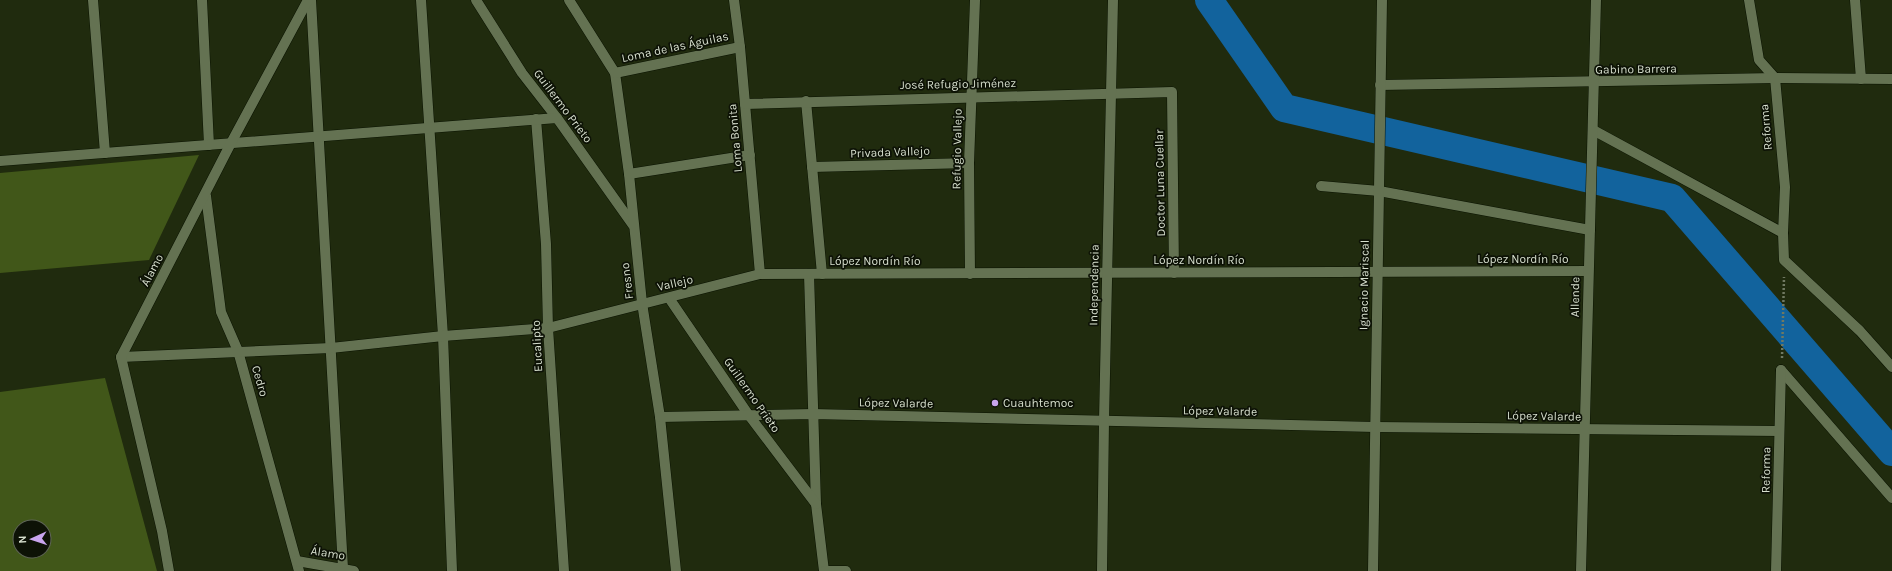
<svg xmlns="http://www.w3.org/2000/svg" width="1892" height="571" font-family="Karla,sans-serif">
<rect width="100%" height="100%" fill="#202b0e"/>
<g fill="#415719" fill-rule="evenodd">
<polygon points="199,155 149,260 0,273 0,173"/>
<path d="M105,378l52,193h-157v-179zM20,527h24v24h-24z"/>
</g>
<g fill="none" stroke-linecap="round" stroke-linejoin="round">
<polyline stroke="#12639d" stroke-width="28" points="1209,0 1284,108 1672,198 1892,452"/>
<g stroke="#0a1300" stroke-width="11">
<g id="street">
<polyline points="93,0 105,153"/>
<polyline points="202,0 209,145"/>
<polyline points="311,0 343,568"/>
<polyline points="421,0 443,336 452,571"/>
<polyline points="476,0 522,73 557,118 633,225"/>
<polyline points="569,0 615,73 629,174 642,303 660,417 676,571"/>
<polyline points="734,0 740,47 760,274"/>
<polyline points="1749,0 1759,60 1775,78 1785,187 1783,233 1784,260 1860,331 1892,367"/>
<polyline points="1855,0 1861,79"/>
<polyline points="615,73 740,47"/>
<polyline points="1380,85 1775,78 1892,79"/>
<polyline points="806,101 822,274"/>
<polyline points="745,104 1172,92 1174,273"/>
<polyline points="536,119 546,244 548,328 564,571"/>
<polyline points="1593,130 1783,233"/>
<polyline points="0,161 557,118"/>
<polyline points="812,167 969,163"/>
<polyline points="629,174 750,155"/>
<polyline points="1321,186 1379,191 1590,230"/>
<polyline points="206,196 221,312 238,351 299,571"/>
<polyline points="809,274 816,504 824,571"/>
<polyline points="970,274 969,163 975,0"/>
<polyline points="669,298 748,414 816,504"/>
<polyline points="121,357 331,348 443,336 548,328 760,274 1588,271"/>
<polyline points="1781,370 1892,498"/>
<polyline points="660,417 813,414 1375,427 1779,431"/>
<polyline points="297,561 354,571"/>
<polyline points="169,571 162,531 121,357 231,143 308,0"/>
<polyline points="824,571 846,571"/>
<polyline points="1102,571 1104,421 1113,0"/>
<polyline points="1373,571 1382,0"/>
<polyline points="1581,571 1596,0"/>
<polyline points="1776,571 1781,370"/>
</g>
</g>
<polyline stroke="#707962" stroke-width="2.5" stroke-dasharray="2 2" stroke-linecap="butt" points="1782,358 1784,277"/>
<use href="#street" stroke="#647252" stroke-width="10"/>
</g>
<circle fill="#c9a5ee" stroke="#0d1206" stroke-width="1.5" cx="995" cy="403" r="4"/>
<g text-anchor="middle" stroke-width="3.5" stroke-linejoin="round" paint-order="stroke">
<g font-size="12" fill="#d7dfce" stroke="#0d1206">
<text transform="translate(675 47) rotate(-12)" y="4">Loma de las Águilas</text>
<text transform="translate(1636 69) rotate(-1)" y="4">Gabino Barrera</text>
<text transform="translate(958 84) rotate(-1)" y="4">José Refugio Jiménez</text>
<text transform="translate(563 106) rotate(53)" y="4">Guillermo Prieto</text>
<text transform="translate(1766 127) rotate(-95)" y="4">Reforma</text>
<text transform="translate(735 138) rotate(-95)" y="4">Loma Bonita</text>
<text transform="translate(957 149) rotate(-89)" y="4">Refugio Vallejo</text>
<text transform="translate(890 152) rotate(-2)" y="4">Privada Vallejo</text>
<text transform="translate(1160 183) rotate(-91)" y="4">Doctor Luna Cuellar</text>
<text x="1523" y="263">López Nordín Río</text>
<text x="1199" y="264">López Nordín Río</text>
<text x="875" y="265">López Nordín Río</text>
<text transform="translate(152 270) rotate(-62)" y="4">Álamo</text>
<text transform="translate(627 281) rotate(-97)" y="4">Fresno</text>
<text transform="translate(675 283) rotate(-13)" y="4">Vallejo</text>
<text transform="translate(1094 285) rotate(-89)" y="4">Independencia</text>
<text transform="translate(1364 285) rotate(-89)" y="4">Ignacio Mariscal</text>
<text transform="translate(1575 297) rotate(-89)" y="4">Allende</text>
<text transform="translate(537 346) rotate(-93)" y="4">Eucalipto</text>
<text transform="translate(260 381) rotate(74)" y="4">Cedro</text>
<text transform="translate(752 395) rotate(55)" y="4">Guillermo Prieto</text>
<text transform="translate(896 403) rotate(1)" y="4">López Valarde</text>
<text transform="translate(1220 411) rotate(1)" y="4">López Valarde</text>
<text transform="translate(1544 416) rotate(1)" y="4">López Valarde</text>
<text transform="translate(1766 470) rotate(-89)" y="4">Reforma</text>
<text transform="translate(328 553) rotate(9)" y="4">Álamo</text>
</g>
<g font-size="12" fill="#d7dfce" stroke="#0d1206" text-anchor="start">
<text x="1003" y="407">Cuauhtemoc</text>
</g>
</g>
<g transform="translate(32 539) rotate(267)"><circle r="19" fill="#0d1206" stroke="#5e6456"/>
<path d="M0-3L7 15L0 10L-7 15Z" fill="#c9a5ee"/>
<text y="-6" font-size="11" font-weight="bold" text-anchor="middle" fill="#d7dfce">N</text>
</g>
</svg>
